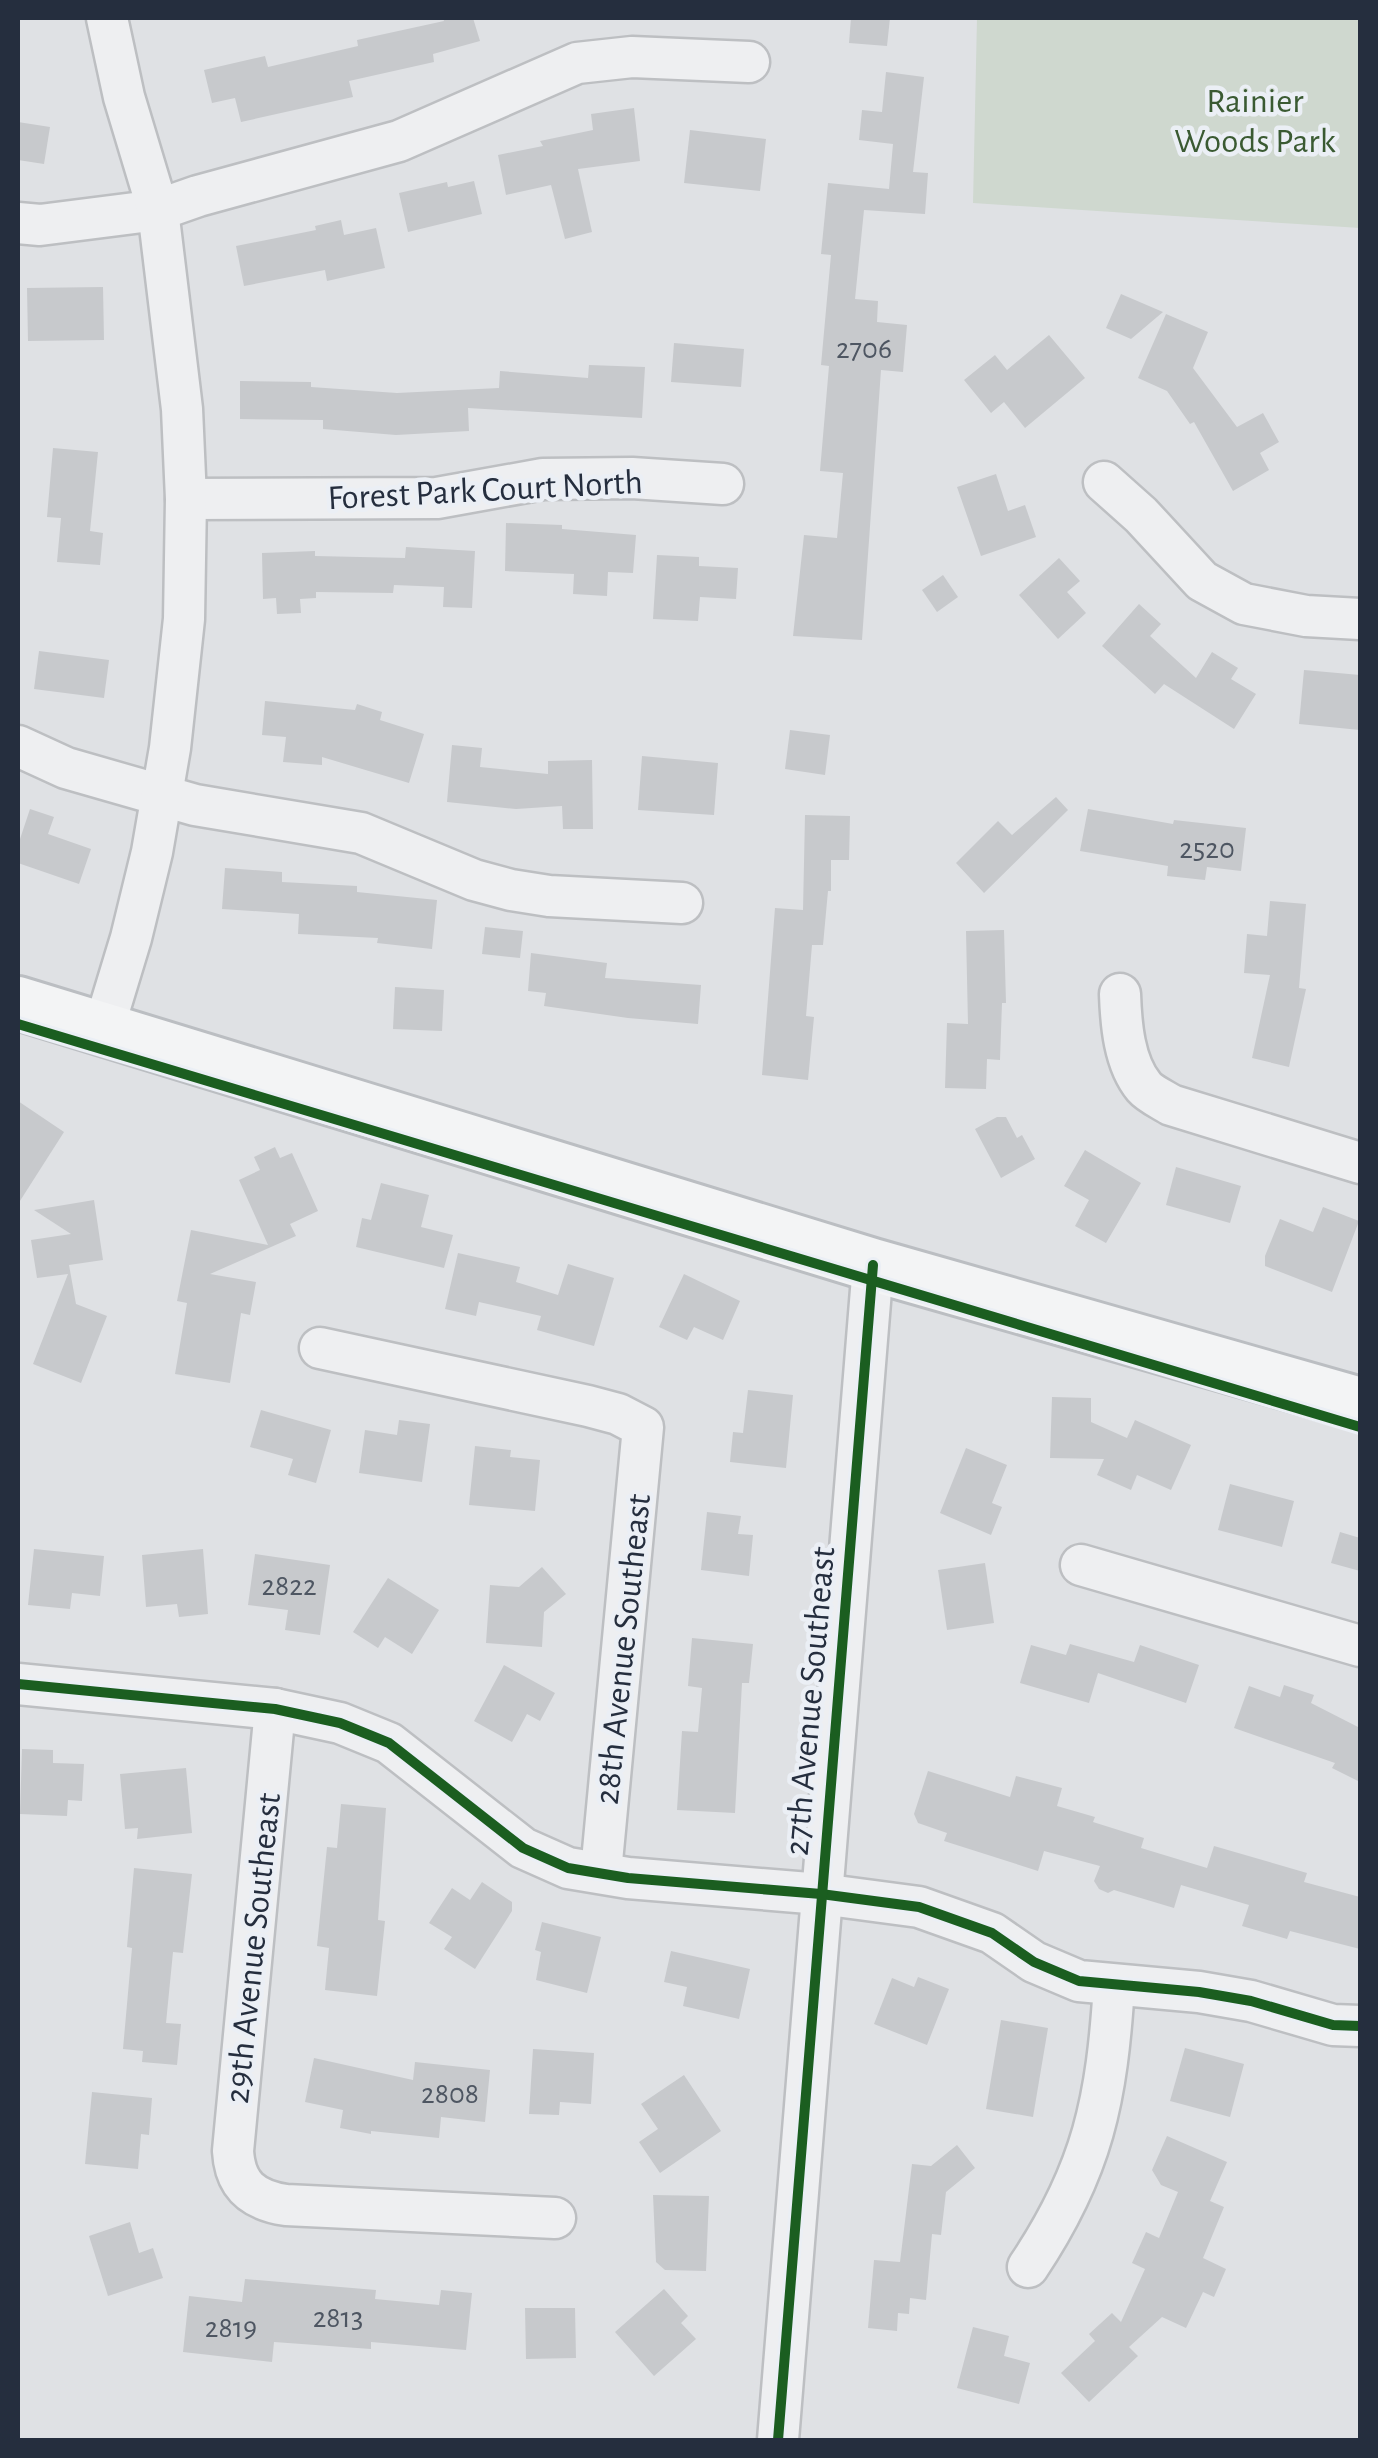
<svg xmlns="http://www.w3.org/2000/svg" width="1378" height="2458" font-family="'Alegreya Sans',sans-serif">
<rect width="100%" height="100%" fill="#dfe1e4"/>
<polygon fill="#cfd8cf" points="977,18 1360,18 1360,228 973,203"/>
<g fill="#c7c9cc">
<polygon points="443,18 473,18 480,41 433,54 434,62 349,81 353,97 241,122 235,98 212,103 204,70 265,56 268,67 358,46 357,40 444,21"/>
<polygon points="851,18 890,18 887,46 849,43"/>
<polygon points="886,72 924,77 913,172 928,173 925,214 864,210 855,299 878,301 877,322 907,325 903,372 881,370 862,640 793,636 804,535 837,538 843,473 820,471 829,366 821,365 831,255 821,254 828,183 889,189 893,144 859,140 862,110 882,112"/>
<polygon points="634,108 640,161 578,169 592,232 565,239 551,185 506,195 498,155 543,146 540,141 593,130 591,114"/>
<polygon points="18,122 50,127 44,164 18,160"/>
<polygon points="690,130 766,139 760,191 684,183"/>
<polygon points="474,181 482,214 408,232 399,193 447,182 448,187"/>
<polygon points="341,220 344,235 376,228 385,268 327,281 325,270 244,286 236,246 316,230 315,226"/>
<polygon points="103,287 104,340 28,341 27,288"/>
<polygon points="1121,294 1163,312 1131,339 1106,328"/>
<polygon points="1166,314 1208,332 1193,368 1237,427 1263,413 1279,442 1260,453 1269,470 1233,491 1194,422 1190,424 1167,391 1138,378"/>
<polygon points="1049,335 1085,378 1025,428 1004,402 991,413 964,380 995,355 1007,370"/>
<polygon points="674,343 744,349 741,387 671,382"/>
<polygon points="589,365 645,367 642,418 468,408 469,431 396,435 323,429 323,420 240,419 240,381 311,382 311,387 397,393 499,388 500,371 588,378"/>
<polygon points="53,448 98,452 90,531 103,533 100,565 57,562 61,518 47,517"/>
<polygon points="996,474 1008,511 1025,505 1036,537 981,556 957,487"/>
<polygon points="506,523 562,525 562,529 636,535 633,573 608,572 607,596 573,594 574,574 505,571"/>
<polygon points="406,547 475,551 472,608 443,607 444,587 394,585 393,593 316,592 316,598 300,599 301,613 277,614 276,598 263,599 262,553 315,551 315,556 405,558"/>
<polygon points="657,555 699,557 699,566 738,568 736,599 700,597 698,621 653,619"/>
<polygon points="1059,558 1080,581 1067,592 1086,613 1058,639 1019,595"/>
<polygon points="943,575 958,597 937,612 922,590"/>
<polygon points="1139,604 1161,624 1150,636 1196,678 1212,652 1238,668 1231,679 1256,694 1234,729 1164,684 1155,694 1102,646"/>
<polygon points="39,651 109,660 104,698 34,689"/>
<polygon points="1304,670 1360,675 1360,730 1299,724"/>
<polygon points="265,701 355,710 357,704 382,712 380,720 424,734 409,783 322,757 322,765 283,762 286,737 262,735"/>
<polygon points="790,730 830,735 825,775 785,769"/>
<polygon points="452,745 482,748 480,767 548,774 548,761 592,760 593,829 563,829 562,806 516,809 447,802"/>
<polygon points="642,756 718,763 714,815 638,810"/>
<polygon points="1056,797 1068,810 984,893 956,863 998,821 1012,835"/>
<polygon points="30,809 54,817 48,834 91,849 79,884 18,863 18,845"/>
<polygon points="1088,809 1173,824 1174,820 1246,828 1241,871 1207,867 1205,880 1167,876 1168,866 1080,851"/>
<polygon points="805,815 850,816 849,860 831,860 831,891 828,891 823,945 812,945 806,1016 814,1017 808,1080 762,1075 775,908 803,910"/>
<polygon points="225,868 282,872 282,882 357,886 357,892 437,900 432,949 377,943 378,938 298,934 299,914 222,909"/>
<polygon points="1270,901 1306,904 1299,988 1306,989 1289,1067 1252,1058 1270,975 1244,973 1247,934 1267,936"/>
<polygon points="485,927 523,931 520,958 482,954"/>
<polygon points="1004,930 1006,1003 1002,1003 1000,1060 987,1059 986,1089 945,1088 947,1023 968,1024 966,931"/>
<polygon points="531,953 607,963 605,978 701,985 698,1024 628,1018 544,1006 546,993 528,991"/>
<polygon points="395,987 444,990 442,1031 393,1029"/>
<polygon points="18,1101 64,1132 18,1204"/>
<polygon points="997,1117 1006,1117 1017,1138 1022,1135 1035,1159 1001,1178 975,1129"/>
<polygon points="275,1147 280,1158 292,1153 318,1211 290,1224 296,1236 210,1274 256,1282 250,1315 241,1313 230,1383 175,1374 187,1303 177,1301 191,1230 268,1245 239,1180 260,1170 254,1157"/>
<polygon points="1085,1150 1141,1183 1106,1243 1075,1226 1089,1200 1064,1186"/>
<polygon points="1176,1167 1241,1186 1230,1223 1166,1205"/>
<polygon points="381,1183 429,1195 421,1227 453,1235 444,1268 356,1247 362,1218 371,1220"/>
<polygon points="94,1200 103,1260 69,1265 76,1304 107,1316 81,1383 33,1364 68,1274 37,1278 31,1240 71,1234 34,1210"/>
<polygon points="1323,1207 1359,1221 1332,1292 1265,1266 1265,1256 1280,1219 1313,1232"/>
<polygon points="458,1253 520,1267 516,1282 558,1295 568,1264 614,1278 594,1346 537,1330 541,1316 479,1302 476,1316 445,1309"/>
<polygon points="684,1274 740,1301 723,1340 694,1327 687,1340 659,1327"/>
<polygon points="748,1390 793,1395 786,1468 730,1462 733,1432 743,1433"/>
<polygon points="1052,1397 1091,1398 1091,1422 1127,1438 1135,1420 1191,1445 1171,1490 1137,1475 1131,1490 1097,1475 1104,1459 1050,1458"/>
<polygon points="261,1410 331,1430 316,1483 288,1475 293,1459 250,1447"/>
<polygon points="399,1420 430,1424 422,1482 359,1473 365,1430 397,1435"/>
<polygon points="475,1446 511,1450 510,1457 540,1460 535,1511 469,1505"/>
<polygon points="966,1448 1007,1465 992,1503 1002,1507 991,1535 940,1513"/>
<polygon points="1230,1484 1294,1501 1282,1547 1218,1530"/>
<polygon points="707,1512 741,1516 738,1534 753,1535 749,1576 701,1570"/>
<polygon points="1340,1532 1360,1538 1360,1571 1331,1563"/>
<polygon points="34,1549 104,1556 100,1596 72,1593 70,1609 28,1605"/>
<polygon points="203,1549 208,1614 179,1617 177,1604 146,1607 142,1555"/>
<polygon points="255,1554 330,1565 320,1635 285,1630 288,1610 248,1605"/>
<polygon points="985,1563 994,1623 947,1630 938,1570"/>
<polygon points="542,1567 566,1594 544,1612 542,1647 486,1643 490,1585 519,1587"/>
<polygon points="388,1578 439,1610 412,1654 385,1637 378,1648 353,1632"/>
<polygon points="692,1638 753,1644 749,1683 742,1683 735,1813 677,1810 682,1731 698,1732 702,1688 688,1686"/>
<polygon points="1070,1644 1134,1662 1140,1645 1199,1665 1186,1703 1098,1673 1089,1703 1020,1683 1031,1645 1066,1655"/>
<polygon points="504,1665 555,1693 540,1721 527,1714 512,1742 474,1721"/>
<polygon points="1284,1685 1314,1695 1311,1703 1360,1728 1360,1782 1332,1768 1335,1763 1234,1728 1249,1686 1280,1697"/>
<polygon points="22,1749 53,1750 53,1763 84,1764 82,1801 68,1800 67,1816 20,1814"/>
<polygon points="186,1768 192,1833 137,1839 138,1828 125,1829 120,1774"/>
<polygon points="928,1771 1010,1797 1016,1776 1062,1788 1057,1806 1095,1817 1093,1822 1144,1838 1141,1848 1207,1868 1214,1846 1307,1873 1304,1882 1360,1897 1360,1949 1290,1931 1287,1939 1242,1926 1249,1905 1181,1885 1174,1908 1114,1890 1108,1893 1099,1889 1094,1881 1100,1866 1044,1851 1038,1871 944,1841 947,1833 918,1823 914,1814"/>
<polygon points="341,1804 386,1808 378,1920 385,1921 377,1996 325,1990 329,1948 317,1946 327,1847 337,1848"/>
<polygon points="134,1868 192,1874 183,1953 173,1952 166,2023 181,2024 177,2065 142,2062 143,2051 123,2049 132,1948 127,1947"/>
<polygon points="482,1882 512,1902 512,1911 475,1969 444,1949 452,1937 429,1923 452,1888 470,1900"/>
<polygon points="542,1922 601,1937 587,1993 536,1980 541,1952 535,1950"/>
<polygon points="671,1951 750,1969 739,2019 683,2006 687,1987 664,1982"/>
<polygon points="918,1977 949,1989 927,2045 874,2024 892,1978 914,1987"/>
<polygon points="1001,2020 1048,2028 1033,2117 986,2109"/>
<polygon points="1185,2048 1244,2064 1230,2117 1170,2101"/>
<polygon points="533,2049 594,2053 591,2104 560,2102 559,2115 529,2114"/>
<polygon points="314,2058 413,2080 415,2062 490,2070 485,2122 441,2117 439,2138 371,2131 371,2134 340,2128 343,2110 305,2102"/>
<polygon points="684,2075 721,2131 660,2173 639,2142 658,2129 641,2104"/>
<polygon points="92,2092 152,2098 149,2135 141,2134 138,2169 85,2164"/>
<polygon points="1167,2136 1227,2162 1210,2201 1224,2207 1203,2258 1226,2269 1214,2297 1203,2292 1186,2328 1162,2317 1129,2347 1138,2356 1089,2402 1061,2373 1095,2341 1089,2334 1112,2313 1121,2322 1145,2269 1132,2263 1146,2232 1159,2238 1178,2192 1161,2185 1152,2170"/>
<polygon points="957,2145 975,2168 946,2192 941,2235 932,2234 926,2300 910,2298 909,2314 898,2313 897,2331 868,2328 874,2260 900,2262 912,2164 931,2166"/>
<polygon points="653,2195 709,2196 706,2271 665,2270 656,2262"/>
<polygon points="130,2222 139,2253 153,2248 163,2278 108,2296 89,2236"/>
<polygon points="245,2279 376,2290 375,2299 439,2305 441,2290 472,2293 466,2350 371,2342 371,2349 274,2342 272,2362 183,2352 189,2296 242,2302"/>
<polygon points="664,2289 688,2316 681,2323 696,2339 654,2376 615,2332"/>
<polygon points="525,2308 575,2308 576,2358 526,2359"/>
<polygon points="973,2327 1009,2336 1004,2356 1030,2363 1019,2404 957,2388"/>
</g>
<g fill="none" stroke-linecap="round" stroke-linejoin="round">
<g stroke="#bdbfc2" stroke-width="45">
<g id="minor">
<polyline points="18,223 40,225 158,210 198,196 399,141 577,63 632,57 749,62"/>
<polyline points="1104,482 1141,515 1202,581 1244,604 1306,616 1360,619"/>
<polyline points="186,499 437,498 543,479 632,478 723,484"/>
<polyline points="18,746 66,768 195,805 361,833 474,880 511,890 549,896 682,903"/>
<path d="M1120,994c1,30 4,69 24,93 6,7 19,13 27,18l189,58"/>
<polyline points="104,1027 131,938 152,852 170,748 184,619 186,499 182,409 158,210 124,97 107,18"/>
<polyline points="320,1348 588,1406 618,1414 643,1427 601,1872"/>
<polyline points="1081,1565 1360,1646"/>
<polyline points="18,1684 275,1709 340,1723 389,1743 523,1848 568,1868 628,1878 821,1894 919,1907 992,1933 1034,1962 1079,1981 1199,1992 1251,2001 1333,2025 1360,2026"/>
<path d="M275,1709l-42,442c2,34 19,49 53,54l269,13"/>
<path d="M1028,2267c65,-97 79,-168 86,-282"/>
<polyline points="778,2440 873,1265"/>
</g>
</g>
<g stroke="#bbbec2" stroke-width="58">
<polyline id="major" points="18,1003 873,1265 1360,1404"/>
</g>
<use href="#minor" stroke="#eeeff1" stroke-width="40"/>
<use href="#major" stroke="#f3f4f5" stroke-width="52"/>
<g stroke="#ebeff5" stroke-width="16">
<g id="cycleway">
<polyline points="18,1024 1360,1427"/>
<polyline points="18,1684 275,1709 340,1723 389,1743 523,1848 568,1868 628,1878 821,1894 919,1907 992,1933 1034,1962 1079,1981 1199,1992 1251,2001 1333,2025 1360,2026"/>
<polyline points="778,2440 873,1265"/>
</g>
</g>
<use href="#cycleway" stroke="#1b5e20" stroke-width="10"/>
</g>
<g text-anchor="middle" stroke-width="9" stroke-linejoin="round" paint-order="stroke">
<g font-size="30" fill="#4e5662">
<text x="864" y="358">2706</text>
<text x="1207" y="858">2520</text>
<text x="289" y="1595">2822</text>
<text x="450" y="2103">2808</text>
<text x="338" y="2327">2813</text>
<text x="231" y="2337">2819</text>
</g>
<g font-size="35" fill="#3a5a32" stroke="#ebeff5">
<text x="1255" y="112">Rainier<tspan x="1255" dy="40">Woods Park</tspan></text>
</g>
<g font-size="35" fill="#252e3e" stroke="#ebeff5">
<text transform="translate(485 489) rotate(-3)" y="12">Forest Park Court North</text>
<text transform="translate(622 1649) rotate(-84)" y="12">28th Avenue Southeast</text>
<text transform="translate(809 1701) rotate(-85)" y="12">27th Avenue Southeast</text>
<text transform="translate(252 1948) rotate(-84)" y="12">29th Avenue Southeast</text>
</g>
</g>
<rect width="1378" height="2458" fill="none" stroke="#252e3e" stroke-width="40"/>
</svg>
